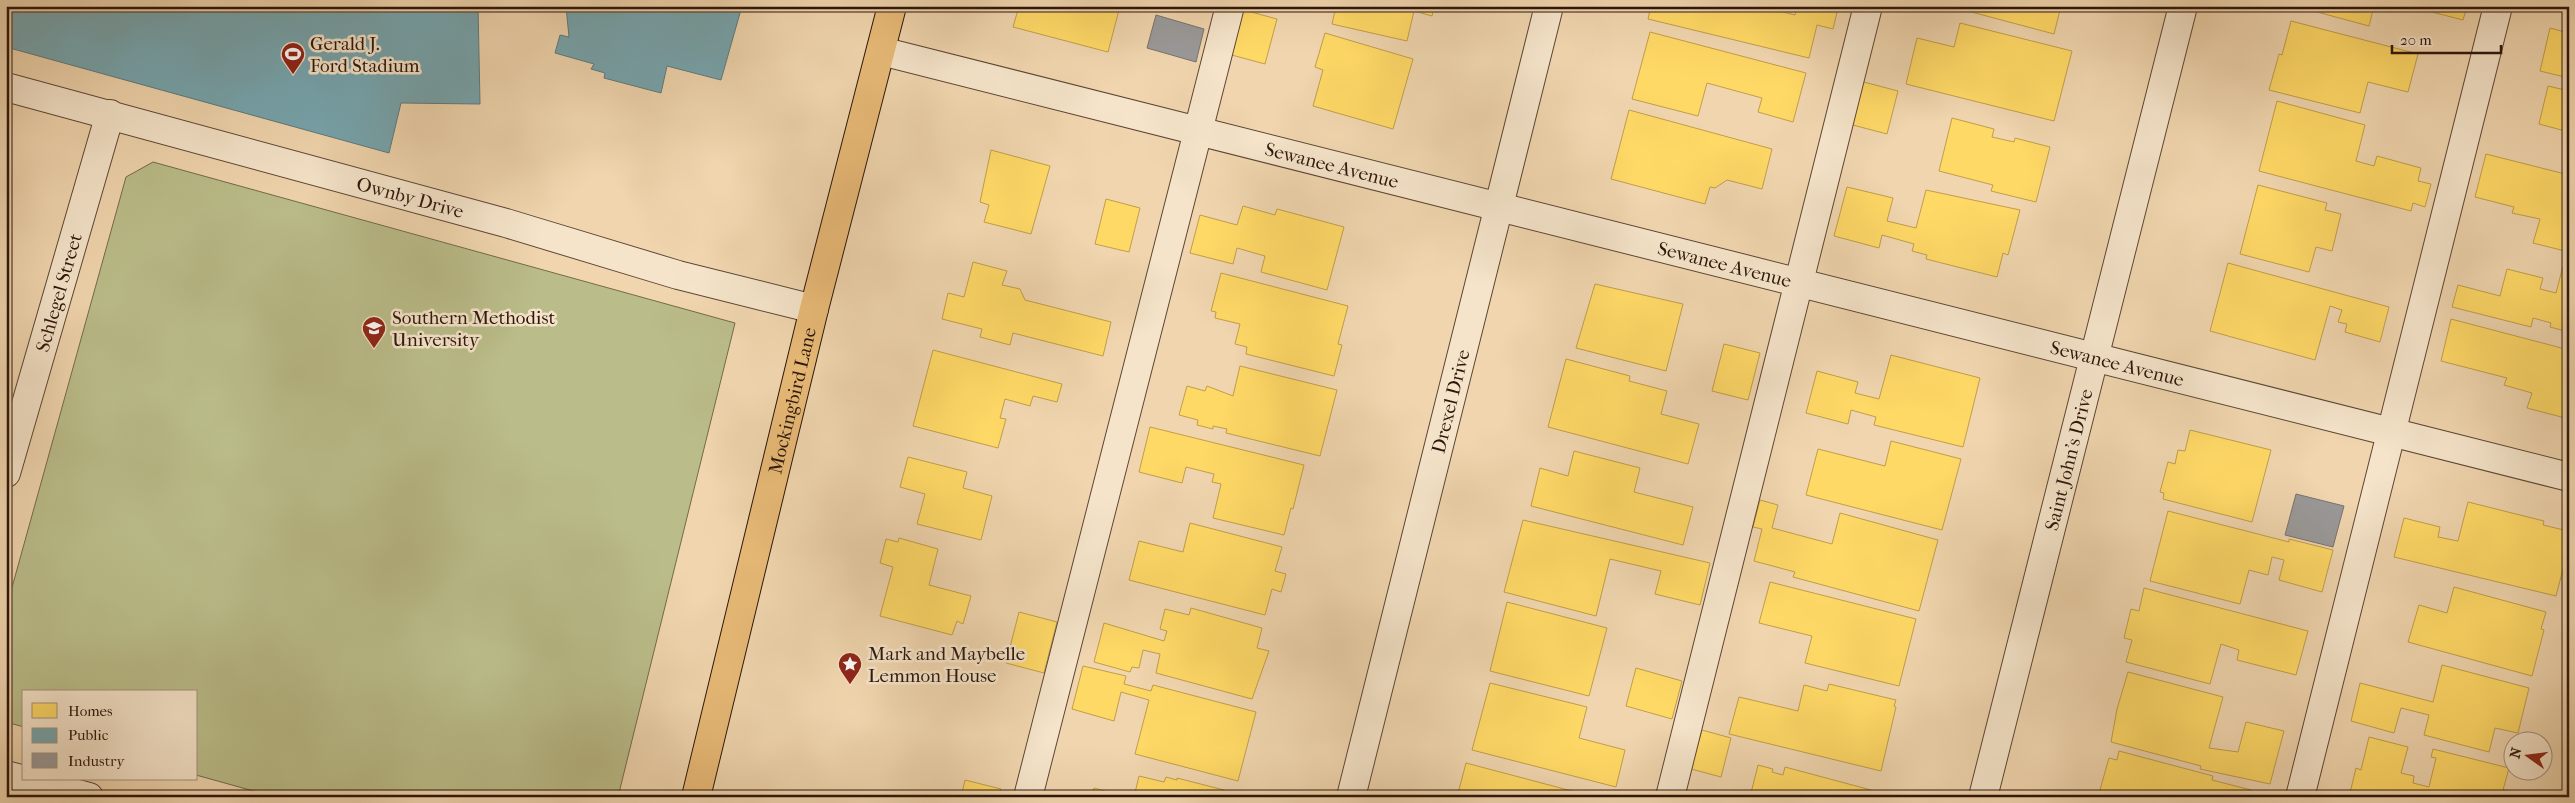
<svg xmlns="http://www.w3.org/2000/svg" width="2575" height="803" font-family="'IM FELL French Canon',serif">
<rect width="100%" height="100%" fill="#f0d5ae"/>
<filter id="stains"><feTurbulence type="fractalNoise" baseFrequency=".004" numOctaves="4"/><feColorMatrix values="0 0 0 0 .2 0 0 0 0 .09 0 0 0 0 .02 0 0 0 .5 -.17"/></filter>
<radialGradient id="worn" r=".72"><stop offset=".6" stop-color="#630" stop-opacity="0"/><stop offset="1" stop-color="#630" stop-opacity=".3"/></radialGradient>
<polygon fill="#babd8a" stroke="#736a4a" points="153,162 735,323 618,797 275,797 196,775 196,692 24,692 24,727 6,722 6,609 126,177"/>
<g fill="#ffd966" stroke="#c09e4b">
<polygon points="1019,6 1120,6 1108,52 1013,27"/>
<polygon points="1336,6 1434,6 1432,16 1414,11 1407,41 1332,24"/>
<polygon points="1651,6 1759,6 1795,15 1797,6 1838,8 1833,29 1817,25 1809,58 1648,19"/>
<polygon points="1965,6 2061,6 2054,34 1964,10"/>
<polygon points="2295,6 2374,6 2369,26"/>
<polygon points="2429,6 2467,6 2463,20 2428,11"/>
<polygon points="1240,9 1277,19 1265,64 1228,54"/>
<polygon points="2291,21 2418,54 2408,92 2368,82 2360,113 2269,90 2279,54 2282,55"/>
<polygon points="1960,23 2072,51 2054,121 1906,84 1917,38 1954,47"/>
<polygon points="2550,28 2569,33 2569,78 2540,71"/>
<polygon points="1650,32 1806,73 1793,122 1758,112 1762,98 1707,83 1698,116 1632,99"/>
<polygon points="1325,33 1413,59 1393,129 1313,106 1323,70 1315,67"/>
<polygon points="1860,81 1898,91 1887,134 1849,124"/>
<polygon points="2548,86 2569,91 2569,132 2539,124"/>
<polygon points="2277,101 2365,125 2356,161 2374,166 2377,156 2421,168 2418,181 2431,184 2425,207 2413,203 2411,211 2259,171"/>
<polygon points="1629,110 1772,149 1762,189 1727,180 1715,188 1710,187 1705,204 1611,179"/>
<polygon points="1952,118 1994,129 1992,137 2014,142 2015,138 2050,147 2036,202 1991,191 1993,185 1939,171"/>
<polygon points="991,150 1050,166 1031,234 984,222 989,205 980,202"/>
<polygon points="2486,154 2569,175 2569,252 2533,243 2540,219 2512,213 2514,207 2475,197"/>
<polygon points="2258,185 2327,203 2325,210 2341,214 2332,251 2316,247 2309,272 2240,254"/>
<polygon points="1847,187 1893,198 1887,221 1916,228 1926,190 2020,210 2008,255 2003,253 1997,277 1926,259 1927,255 1912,251 1914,244 1882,235 1879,248 1834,236"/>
<polygon points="1106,199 1140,208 1129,252 1095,244"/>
<polygon points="1243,206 1275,215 1277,209 1344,227 1327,290 1261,272 1265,256 1237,248 1233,264 1190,253 1200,215 1237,225"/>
<polygon points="973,262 1007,271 1002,285 1020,289 1025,300 1111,322 1103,356 1013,333 1010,345 980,337 982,329 942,319 948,293 964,297"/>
<polygon points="2228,263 2389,307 2380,342 2345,332 2347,324 2338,322 2342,310 2330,306 2315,360 2210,331"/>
<polygon points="2563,266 2569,268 2569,332 2550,327 2551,323 2533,318 2531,327 2452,307 2458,285 2500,296 2507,269 2543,278 2540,289 2556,293"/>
<polygon points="1221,273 1348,306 1338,344 1342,345 1334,376 1246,354 1247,347 1235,344 1240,324 1215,318 1216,312 1211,311"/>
<polygon points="1595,284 1683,304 1666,371 1576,348"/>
<polygon points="2451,319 2569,350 2569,419 2527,408 2532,393 2504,385 2507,378 2441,361"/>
<polygon points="1724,344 1760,353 1748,400 1712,391"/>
<polygon points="933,350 1062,384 1057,402 1033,396 1030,406 1005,399 1000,418 1006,419 998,448 913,426"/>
<polygon points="1891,355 1980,378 1963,447 1874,425 1876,417 1851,410 1848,424 1806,413 1817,371 1858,382 1855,393 1879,399"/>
<polygon points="1566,359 1630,376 1629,381 1667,391 1661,414 1699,424 1688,464 1548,427"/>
<polygon points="1240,366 1337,390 1320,456 1226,433 1227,429 1213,426 1213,429 1197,425 1198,420 1179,415 1187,386 1205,391 1207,386 1233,396"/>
<polygon points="1150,427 1304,465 1293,509 1291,508 1284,535 1213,518 1221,484 1212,482 1214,474 1186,467 1182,483 1139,472"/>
<polygon points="2190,430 2271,450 2252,522 2163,499 2164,493 2160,492 2168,462 2175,464 2178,450 2185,451"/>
<polygon points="1891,441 1961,459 1942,530 1806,495 1818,449 1885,466"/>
<polygon points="1574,451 1640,468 1634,492 1693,507 1683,545 1531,506 1540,468 1568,476"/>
<polygon points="908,457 967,472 963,488 992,496 981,540 917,524 925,494 900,487"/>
<polygon points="1760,500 1778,505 1772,528 1832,544 1840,513 1938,540 1919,611 1793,577 1795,572 1754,561 1762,529 1753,527"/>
<polygon points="2468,502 2544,521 2543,525 2568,531 2563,549 2568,550 2556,596 2394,557 2404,518 2440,527 2438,537 2458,541"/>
<polygon points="2168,511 2289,542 2289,539 2333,550 2322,592 2279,580 2284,560 2272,557 2268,575 2249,570 2240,604 2150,581"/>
<polygon points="1523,520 1710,563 1700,605 1655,594 1661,571 1610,559 1596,616 1504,592"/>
<polygon points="1190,523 1282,547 1275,571 1286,574 1281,592 1272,589 1265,615 1129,580 1139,541 1183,552"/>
<polygon points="899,538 938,549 929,585 971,596 963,624 957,621 952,635 880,616 893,567 880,563 886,539 898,542"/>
<polygon points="1770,582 1916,619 1899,686 1805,663 1812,636 1759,623"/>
<polygon points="2454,587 2546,612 2541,629 2544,630 2532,676 2408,642 2419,605 2447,613"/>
<polygon points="2144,588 2308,631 2296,675 2237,660 2239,650 2221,644 2210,684 2126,662 2132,640 2124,638 2131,609 2139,611"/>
<polygon points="1507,602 1607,628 1589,696 1490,671"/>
<polygon points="1191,608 1262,628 1257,648 1269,651 1252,699 1156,673 1160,654 1143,650 1139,668 1132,667 1130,672 1094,662 1104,623 1164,641 1167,631 1160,629 1165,609 1189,615"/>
<polygon points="1019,612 1057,622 1044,673 1006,663"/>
<polygon points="2442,665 2529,688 2518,733 2495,728 2489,752 2424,735 2429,715 2401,708 2394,733 2351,721 2360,683 2433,702"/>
<polygon points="1083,666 1126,676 1124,684 1151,691 1153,685 1256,712 1238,781 1135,754 1149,700 1121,692 1114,721 1072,709"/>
<polygon points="1636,668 1682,681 1672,719 1626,706"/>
<polygon points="2128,672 2223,697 2209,748 2238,752 2246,722 2284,731 2270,784 2200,769 2201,766 2111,742 2117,709"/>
<polygon points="1490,683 1587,707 1579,738 1625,750 1616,787 1472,750"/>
<polygon points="1829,684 1896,700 1894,706 1896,707 1881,771 1729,734 1739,697 1798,711 1804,685 1827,691"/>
<polygon points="1702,730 1731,738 1721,777 1691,769"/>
<polygon points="2369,737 2408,747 2401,773 2414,776 2413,783 2429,787 2436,758 2431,757 2433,749 2509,768 2503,790 2510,792 2508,797 2349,797 2356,768 2361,770"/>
<polygon points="2119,751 2213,776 2212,780 2251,790 2249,797 2098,797 2109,758 2117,760"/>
<polygon points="1466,763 1587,795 1586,797 1457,797"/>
<polygon points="1758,765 1773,769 1772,772 1783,775 1785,767 1871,790 1869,797 1750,797"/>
<polygon points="1139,776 1164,782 1166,777 1177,780 1177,778 1224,790 1222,797 1134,797"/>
<polygon points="965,780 1001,789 999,797 961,797"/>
<polygon points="1094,788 1126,797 1092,797"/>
</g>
<g fill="#76a5af" stroke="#607a7e">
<polygon points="6,6 478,6 480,104 401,103 389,153 6,47"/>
<polygon points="566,6 742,6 721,80 667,66 661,93 604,78 605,73 591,69 594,64 555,53 560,35 569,37"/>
</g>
<g fill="#999" stroke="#78726e">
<polygon points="1156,15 1204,29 1196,62 1147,48"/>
<polygon points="2296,494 2344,506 2333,547 2285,535"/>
</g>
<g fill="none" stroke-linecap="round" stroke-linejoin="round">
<g stroke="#5d4634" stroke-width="30">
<g id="minor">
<path id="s1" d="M881,51l1688,426"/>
<path id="s2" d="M6,87l500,136 172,52 136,34"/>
<path id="s3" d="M6,473l104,-359"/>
<polyline points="6,775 89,797"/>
<polyline points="1028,797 1230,6"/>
<path id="s4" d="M1351,797l198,-791"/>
<polyline points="1670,797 1868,6"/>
<path id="s5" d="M1983,797l200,-791"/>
<polyline points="2300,797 2498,6"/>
</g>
</g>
<g stroke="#2c160b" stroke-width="30">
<g id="major">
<path id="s6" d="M696,797l118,-488 78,-303"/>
</g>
</g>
<use href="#minor" stroke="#f5e4ca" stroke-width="28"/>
<use href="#major" stroke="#e8ba77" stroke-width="28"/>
</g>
<defs>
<g id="stadium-pin" transform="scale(1.25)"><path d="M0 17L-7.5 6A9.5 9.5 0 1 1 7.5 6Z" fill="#8f2418" stroke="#f5e4ca"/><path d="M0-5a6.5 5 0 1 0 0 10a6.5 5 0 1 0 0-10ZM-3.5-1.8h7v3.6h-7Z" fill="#fff"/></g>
<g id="university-pin" transform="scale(1.25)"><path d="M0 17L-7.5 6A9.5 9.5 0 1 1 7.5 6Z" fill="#8f2418" stroke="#f5e4ca"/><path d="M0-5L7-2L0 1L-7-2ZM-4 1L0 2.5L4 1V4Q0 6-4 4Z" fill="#fff"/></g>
<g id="sight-pin" transform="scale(1.25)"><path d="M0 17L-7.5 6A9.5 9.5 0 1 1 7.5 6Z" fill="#8f2418" stroke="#f5e4ca"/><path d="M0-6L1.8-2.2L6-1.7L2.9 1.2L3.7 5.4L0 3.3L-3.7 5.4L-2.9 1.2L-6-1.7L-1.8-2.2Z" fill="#fff"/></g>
</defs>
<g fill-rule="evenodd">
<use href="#stadium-pin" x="293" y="54"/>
<use href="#university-pin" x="374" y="328"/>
<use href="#sight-pin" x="850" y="664"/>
</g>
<g text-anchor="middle" stroke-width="5" stroke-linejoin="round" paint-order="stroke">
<g font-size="19" fill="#2c160b" stroke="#f5e4ca" text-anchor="start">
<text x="310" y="50">Gerald J.<tspan x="310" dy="22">Ford Stadium</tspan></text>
<text x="392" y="324">Southern Methodist<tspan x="392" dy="22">University</tspan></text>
<text x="868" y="660">Mark and Maybelle<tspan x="868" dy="22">Lemmon House</tspan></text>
</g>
<g font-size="19" fill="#2c160b" stroke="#f5e4ca">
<text dy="7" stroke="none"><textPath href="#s1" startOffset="465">Sewanee Avenue</textPath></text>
<text dy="7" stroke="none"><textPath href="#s2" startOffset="419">Ownby Drive</textPath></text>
<text dy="7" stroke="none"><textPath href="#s1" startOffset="870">Sewanee Avenue</textPath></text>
<text dy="7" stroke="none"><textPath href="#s3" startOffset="188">Schlegel Street</textPath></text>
<text dy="7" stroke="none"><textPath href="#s1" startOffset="1275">Sewanee Avenue</textPath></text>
<text dy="7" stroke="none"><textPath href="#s6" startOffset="408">Mockingbird Lane</textPath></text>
<text dy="7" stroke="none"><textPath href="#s4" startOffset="408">Drexel Drive</textPath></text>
<text dy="7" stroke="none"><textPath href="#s5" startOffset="348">Saint John's Drive</textPath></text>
</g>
</g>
<rect width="2575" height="803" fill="none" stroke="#f0d5ae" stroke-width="25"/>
<rect x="8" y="8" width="2560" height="788" fill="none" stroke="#2c160b" stroke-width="2.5"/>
<rect x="12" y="12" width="2550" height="778" fill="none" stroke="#2c160b"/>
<rect x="22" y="690" width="175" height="90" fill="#f5e4ca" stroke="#a5927e"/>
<rect x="32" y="703" width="25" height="15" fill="#ffd966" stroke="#a5927e"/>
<text x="68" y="716" font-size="15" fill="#2c160b">Homes</text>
<rect x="32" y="728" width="25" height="15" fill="#76a5af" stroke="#a5927e"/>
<text x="68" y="740" font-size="15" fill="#2c160b">Public</text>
<rect x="32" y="753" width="25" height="15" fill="#999999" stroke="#a5927e"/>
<text x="68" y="766" font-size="15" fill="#2c160b">Industry</text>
<g transform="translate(2528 756) rotate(284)"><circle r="24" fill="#f5e4ca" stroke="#a5927e"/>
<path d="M0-4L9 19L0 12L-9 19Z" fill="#8f2418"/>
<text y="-8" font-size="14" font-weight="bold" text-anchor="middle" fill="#2c160b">N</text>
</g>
<path d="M2392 45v8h109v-8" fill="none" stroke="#2c160b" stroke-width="2.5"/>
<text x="2400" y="45" font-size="15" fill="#2c160b" stroke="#f5e4ca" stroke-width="4" paint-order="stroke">20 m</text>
<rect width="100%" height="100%" filter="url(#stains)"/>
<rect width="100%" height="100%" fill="url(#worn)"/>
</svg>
